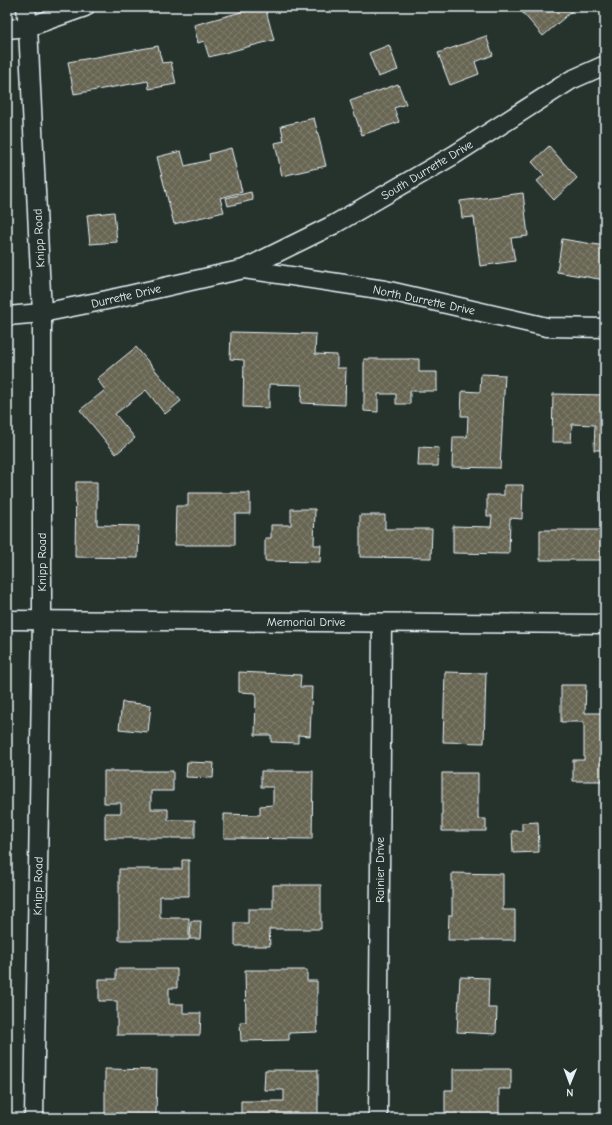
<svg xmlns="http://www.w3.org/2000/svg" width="612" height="1125" font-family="'Comic Neue',sans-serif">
<defs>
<pattern id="building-cross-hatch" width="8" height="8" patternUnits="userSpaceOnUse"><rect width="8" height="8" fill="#686652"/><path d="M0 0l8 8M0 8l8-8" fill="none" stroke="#7e7c6c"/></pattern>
</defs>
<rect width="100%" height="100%" fill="#26332d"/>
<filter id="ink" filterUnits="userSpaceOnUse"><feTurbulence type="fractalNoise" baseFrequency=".025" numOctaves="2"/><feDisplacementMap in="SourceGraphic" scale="8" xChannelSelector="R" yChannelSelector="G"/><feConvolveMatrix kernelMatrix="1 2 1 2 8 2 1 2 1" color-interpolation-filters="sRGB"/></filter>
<g filter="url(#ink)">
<g fill="url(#building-cross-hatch)" stroke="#e8f1f8">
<polygon points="259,7 265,7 274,40 209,57 204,41 198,43 194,25"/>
<polygon points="528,7 568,7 572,11 543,36 522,12"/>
<polygon points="486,36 493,55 475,62 479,74 450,85 438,53"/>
<polygon points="389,45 398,70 378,77 369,53"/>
<polygon points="158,46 162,63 171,62 176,84 149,89 148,81 74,94 68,62"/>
<polygon points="398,84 406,104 394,108 399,122 362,135 350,101"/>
<polygon points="314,118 326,166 282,176 275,143 284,141 281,126"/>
<polygon points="549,146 577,178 554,200 537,181 544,175 532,162"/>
<polygon points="231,148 242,192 220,198 224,212 174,224 157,157 181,151 185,166 210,160 209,154"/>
<polygon points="251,192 253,200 228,206 226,198"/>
<polygon points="523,193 528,236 511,238 515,261 480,266 474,217 462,218 460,201"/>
<polygon points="114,212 117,242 90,244 87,215"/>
<polygon points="562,239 605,246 605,280 557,272"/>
<polygon points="231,332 316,334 315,354 337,355 337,368 346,368 345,405 301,403 302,385 269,384 269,408 243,407 244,360 230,359"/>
<polygon points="136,347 181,401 165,414 146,390 115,414 135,438 116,454 80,410 105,390 97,379"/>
<polygon points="364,359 419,359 419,372 437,372 437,391 410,391 410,404 396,404 396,394 378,394 378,412 364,411"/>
<polygon points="481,374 505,375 500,468 452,467 453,437 467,437 468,416 461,416 462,391 480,392"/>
<polygon points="553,394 605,395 605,450 594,450 595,425 572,424 571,442 552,442"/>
<polygon points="419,447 439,448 438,466 418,466"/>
<polygon points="76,482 97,482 97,525 139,526 138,558 75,557"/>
<polygon points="504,485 523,485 522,519 510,518 509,554 453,553 453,526 491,527 492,516 487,516 487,495 504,495"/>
<polygon points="602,490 605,490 605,560 540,560 540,530 601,530"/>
<polygon points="188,493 250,493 250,514 235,514 235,545 175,545 176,506 188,506"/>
<polygon points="291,509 315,509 314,545 321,545 320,562 265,561 265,538 271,538 271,525 291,525"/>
<polygon points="360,515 385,515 385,529 432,529 431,558 360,557"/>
<polygon points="239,672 301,675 300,687 312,687 310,736 298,735 298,743 271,742 271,735 255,735 256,693 239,692"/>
<polygon points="445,672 486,673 484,743 443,742"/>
<polygon points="561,685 586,685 585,713 605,713 605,781 573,781 573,760 584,760 584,722 561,722"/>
<polygon points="122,702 151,705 148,732 119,729"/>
<polygon points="187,762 214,763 213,778 186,777"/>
<polygon points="104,771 173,771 173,791 151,791 151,809 168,809 168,820 195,820 195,838 105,838 105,813 121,813 121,803 104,803"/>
<polygon points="261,771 313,771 312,839 224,838 224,814 260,815 260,806 273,805 273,787 261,787"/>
<polygon points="442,773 478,773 478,819 486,819 486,831 442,831"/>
<polygon points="538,822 539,852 513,853 512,831 522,831 522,823"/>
<polygon points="182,860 189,860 189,896 160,896 160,918 189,918 189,940 119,940 119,869 182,869"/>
<polygon points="452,873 503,874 503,910 515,910 515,940 448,940 449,915 452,915"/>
<polygon points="273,885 321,885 321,929 269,929 270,946 235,946 235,923 248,923 248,909 273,909"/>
<polygon points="191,921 201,921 200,939 190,939"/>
<polygon points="116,969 177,969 177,988 169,988 169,1004 183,1004 183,1013 201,1013 200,1035 117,1035 117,1001 99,1001 99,979 116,979"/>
<polygon points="245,970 307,970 307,981 317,981 317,1032 289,1033 289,1040 241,1041 240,1022 246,1022"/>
<polygon points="460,977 489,978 488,1008 497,1008 496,1034 457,1032"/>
<polygon points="105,1069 157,1070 156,1115 132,1115 132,1118 105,1118"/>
<polygon points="453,1069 511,1069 511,1089 499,1089 499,1114 533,1114 533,1118 445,1118 445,1090 453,1090"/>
<polygon points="265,1070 318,1070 318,1118 241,1118 241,1101 284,1101 284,1090 264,1090"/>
</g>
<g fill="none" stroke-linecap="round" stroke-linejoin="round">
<g stroke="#e8f1f8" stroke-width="21">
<g id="minor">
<polyline points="26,7 28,27 42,313 42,619 34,1118"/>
<polyline points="7,29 28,27 85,7"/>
<polyline points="244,269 385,290 547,327 605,328"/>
<polyline points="7,316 42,313 107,300 244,269 333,225 454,155 571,80 605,65"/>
<polyline points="7,620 605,624"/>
<polyline points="378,1118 382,623"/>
</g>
</g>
<use href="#minor" stroke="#26332d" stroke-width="18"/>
</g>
</g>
<g text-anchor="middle" stroke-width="3" stroke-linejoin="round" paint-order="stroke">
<g font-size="12" fill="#e8f1f8" stroke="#26332d">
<text transform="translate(427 170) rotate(-31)" y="4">South Durrette Drive</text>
<text transform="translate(39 238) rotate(-93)" y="4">Knipp Road</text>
<text transform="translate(126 296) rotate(-13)" y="4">Durrette Drive</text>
<text transform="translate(424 300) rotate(12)" y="4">North Durrette Drive</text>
<text transform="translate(42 562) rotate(-90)" y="4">Knipp Road</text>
<text x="306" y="626">Memorial Drive</text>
<text transform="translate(380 870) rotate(-90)" y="4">Rainier Drive</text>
<text transform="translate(38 886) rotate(-89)" y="4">Knipp Road</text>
</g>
</g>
<rect width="612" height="1125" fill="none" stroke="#26332d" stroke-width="24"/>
<rect x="12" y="12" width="588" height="1101" fill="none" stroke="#e8f1f8" stroke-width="1.5" filter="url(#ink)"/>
<g transform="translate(570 1083) rotate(181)" stroke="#26332d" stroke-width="3" paint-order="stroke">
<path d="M0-3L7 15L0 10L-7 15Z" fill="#e8f1f8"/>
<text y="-6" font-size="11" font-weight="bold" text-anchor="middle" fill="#e8f1f8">N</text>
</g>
</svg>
